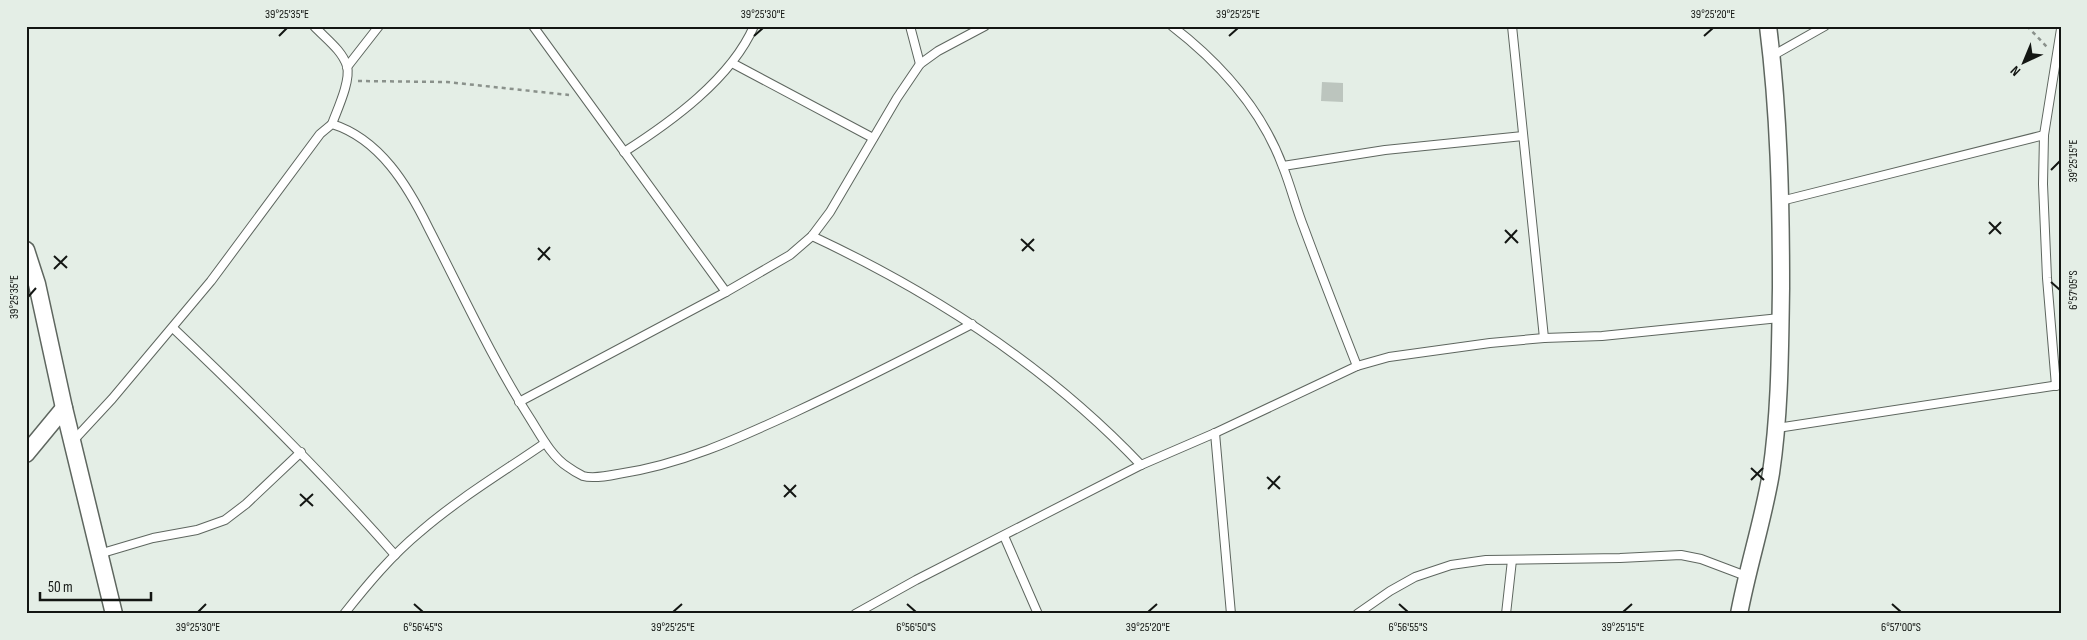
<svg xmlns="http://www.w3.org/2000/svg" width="2087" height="640" font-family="'Sofia Sans Condensed',sans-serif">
<rect width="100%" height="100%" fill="#e4eee6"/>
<polygon fill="#bcc5be" points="1322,82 1343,83 1343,102 1321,101"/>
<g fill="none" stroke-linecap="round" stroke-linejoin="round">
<g stroke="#5e665f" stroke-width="10">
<g id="service">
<path d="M314,26c11,12 28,24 33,40 4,15 -10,44 -15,58"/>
<polyline points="533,26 726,292"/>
<polyline points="910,26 920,64"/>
<path d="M1172,26c48,37 90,84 111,141 8,20 13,41 21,61 17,46 35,92 53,138"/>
<polyline points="1512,26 1544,338"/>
<polyline points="1772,56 1825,26"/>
<polyline points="732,63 873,138"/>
<polyline points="347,67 379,26"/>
<path d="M624,152c47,-30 107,-73 130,-126"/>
<polyline points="1283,166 1385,150 1523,136"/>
<polyline points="1781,201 2044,135"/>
<path d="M812,236c122,57 236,131 329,229"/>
<path d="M173,328c77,73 152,147 222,227"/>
<polyline points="2056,386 2047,278 2043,184 2044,135 2061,29"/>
<polyline points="519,402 726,292 790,255 812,236 830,212 897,98 920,64 938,51 985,26"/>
<polyline points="1777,428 2059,385"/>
<polyline points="1215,433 1231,614"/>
<path d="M73,441l39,-42 99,-118 109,-147 12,-10c48,15 76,62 97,105 33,64 63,130 102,191 10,16 21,37 37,47 4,3 11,7 15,9 10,3 25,0 35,-2 62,-9 119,-35 175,-61 60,-28 119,-58 179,-89"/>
<polyline points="1004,536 1038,614"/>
<polyline points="99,554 153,538 197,530 225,520 246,504 301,452"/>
<path d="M344,614c23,-29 47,-58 76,-82 38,-33 83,-60 125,-89"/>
<polyline points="855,614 916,580 1141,465 1215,433 1357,366 1389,357 1490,343 1544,338 1602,336 1780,318"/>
<polyline points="1357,614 1390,591 1415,577 1451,565 1486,560 1620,558 1681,555 1701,559 1746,576"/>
<polyline points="1506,614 1512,560"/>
</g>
</g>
<g stroke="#5e665f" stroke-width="19">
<g id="minor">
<polyline points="26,250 37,284 64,408 114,614"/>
<polyline points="26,454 64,408"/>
<path d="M1739,614c9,-48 24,-93 32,-141 9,-61 9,-123 10,-185 0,-88 -2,-175 -13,-262"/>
</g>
</g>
<g stroke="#8a918b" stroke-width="2.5" stroke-dasharray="4 4" stroke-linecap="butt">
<polyline points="2027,26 2047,47"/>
<polyline points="358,81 447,82 569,95"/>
</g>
<use href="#service" stroke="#fff" stroke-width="8"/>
<use href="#minor" stroke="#fff" stroke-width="16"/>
</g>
<path fill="none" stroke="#131613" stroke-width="2" d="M279,36l8,-8M754,36l9,-8M1229,36l9,-8M1704,36l9,-8M2051,170l9,-9M1989,222l12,12M1505,230l13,13M1989,234l12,-12M1021,239l13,12M1505,243l12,-13M538,248l12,12M1022,251l12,-12M54,256l13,12M538,260l12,-13M54,269l13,-13M2051,282l9,8M28,297l8,-9M1751,468l13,12M1267,477l13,12M1751,480l12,-12M784,485l12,12M1268,489l12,-13M300,494l13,12M784,497l12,-12M300,506l13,-12M414,604l9,8M907,604l9,8M1399,604l9,8M1892,604l9,8M198,612l8,-8M673,612l9,-8M1148,612l9,-8M1623,612l9,-8"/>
<rect width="2087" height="640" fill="none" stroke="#e4eee6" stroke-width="55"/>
<g transform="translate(2024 62) rotate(224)" stroke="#e4eee6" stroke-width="4" paint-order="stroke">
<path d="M0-4L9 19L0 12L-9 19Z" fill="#131613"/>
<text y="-8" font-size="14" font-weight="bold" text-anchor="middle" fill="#131613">N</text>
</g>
<path d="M40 592v8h111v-8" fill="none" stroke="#131613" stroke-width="2.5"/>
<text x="48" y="592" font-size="15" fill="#131613" stroke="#e4eee6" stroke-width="4" paint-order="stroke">50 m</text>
<rect x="28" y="28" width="2032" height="584" fill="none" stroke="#131613" stroke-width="2"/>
<g font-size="12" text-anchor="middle" fill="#131613">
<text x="287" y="18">39°25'35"E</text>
<text x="763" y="18">39°25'30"E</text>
<text x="1238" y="18">39°25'25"E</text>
<text x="1713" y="18">39°25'20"E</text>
<text transform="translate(2073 161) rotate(-90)" y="4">39°25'15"E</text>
<text transform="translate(2073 290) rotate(-90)" y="4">6°57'05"S</text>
<text transform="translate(14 297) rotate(-90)" y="4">39°25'35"E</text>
<text x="198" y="631">39°25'30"E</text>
<text x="423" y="631">6°56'45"S</text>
<text x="673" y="631">39°25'25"E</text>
<text x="916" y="631">6°56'50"S</text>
<text x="1148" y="631">39°25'20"E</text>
<text x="1408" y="631">6°56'55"S</text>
<text x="1623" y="631">39°25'15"E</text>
<text x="1901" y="631">6°57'00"S</text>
</g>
</svg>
